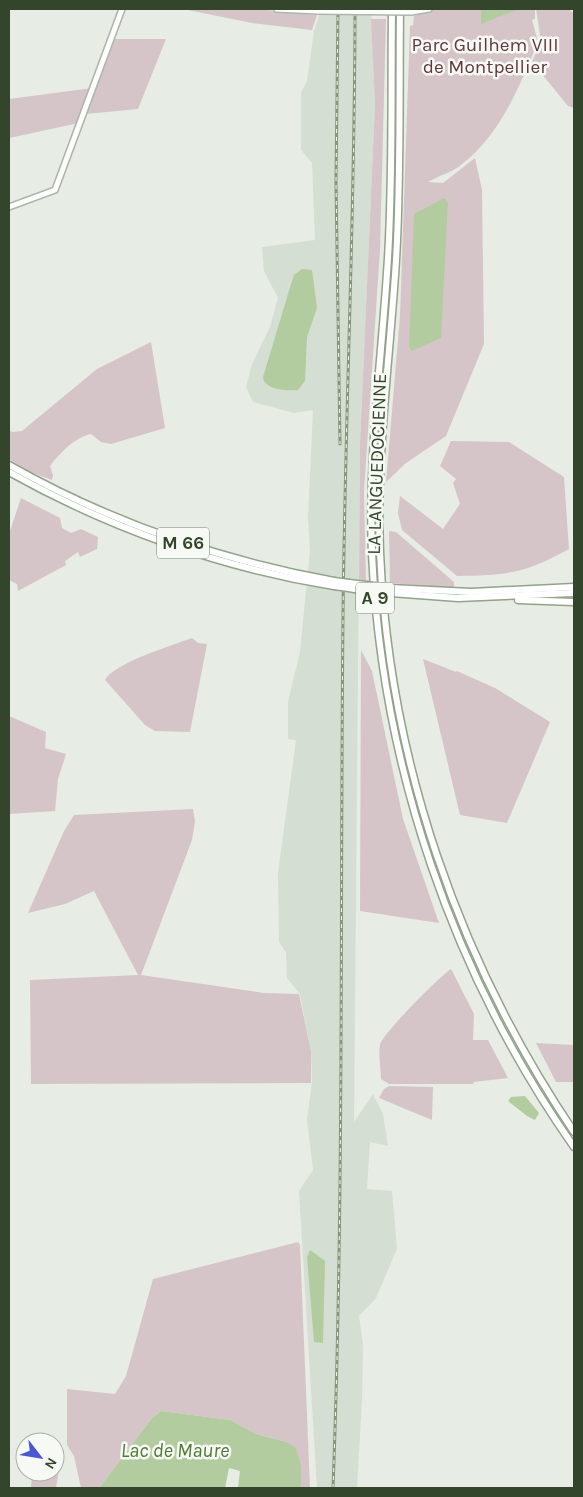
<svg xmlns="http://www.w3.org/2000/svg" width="583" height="1497" font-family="Karla,sans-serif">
<rect width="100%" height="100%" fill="#e7ece4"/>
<polygon fill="#d5ded2" points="321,9 371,9 375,104 360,443 354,1122 373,1094 383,1114 388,1146 370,1142 367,1189 392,1191 397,1249 376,1298 359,1316 363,1345 362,1400 357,1488 317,1488 299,1191 313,1170 307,1120 312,1081 311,1051 300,994 287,978 286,952 279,942 278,873 296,740 288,739 288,702 300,652 310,551 308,518 313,410 294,413 253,402 246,387 252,364 270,327 278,298 264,271 262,247 315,240 312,163 301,150 301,93 307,81 314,31"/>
<g fill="#d6c5c8">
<polygon points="183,9 256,9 317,15 312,30 252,23"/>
<path d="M435,9h100v10l-3,1 6,22c-19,45 -37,92 -77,123 -10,8 -23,11 -33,17l15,1 32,-25 7,32 2,154 -38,92 -40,27 -20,19 14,-166 10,-290 3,-1 1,-9z"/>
<polygon points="536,9 569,9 574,14 574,108 568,106 532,62 541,41"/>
<polygon points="371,19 386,19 380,249 364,492 366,581 359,581 360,443 375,104"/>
<polygon points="115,39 166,39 138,109 86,114"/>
<polygon points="92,88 79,123 9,138 9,99"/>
<path d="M151,342l14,86 -54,16 -10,-2 -10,-8c-16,3 -31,19 -41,32l3,9 -1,5 -22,-8 -21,-13v-29l3,2 10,-1 75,-62z"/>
<path d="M451,441l58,1 55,35 5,72c-45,25 -62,26 -112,27l-55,-46 -4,-17 2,-17 43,33 17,-25 -7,-21 3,-4 -16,-13z"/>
<polygon points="21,498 60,518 62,528 71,533 81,529 98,537 97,549 80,557 78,552 65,561 66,565 18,591 17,584 9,580 9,534"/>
<polygon points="389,531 396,532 454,582 454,588 390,583"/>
<path d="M192,638l6,5 9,1 -17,88 -35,-1 -10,-6 -40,-45c9,-17 68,-35 87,-42z"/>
<polygon points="361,650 372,671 403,819 439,923 360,911"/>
<polygon points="423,659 456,672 457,671 495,688 550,722 507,823 460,815"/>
<polygon points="9,716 46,732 45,748 66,754 58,779 55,811 9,814"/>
<polygon points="193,809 195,821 192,840 141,975 264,993 299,994 311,1051 311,1083 31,1084 30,980 138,975 94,891 65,904 28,913 64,831 74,815"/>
<path d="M451,969l23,45 -1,26h15l20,38 -34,4 -1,2h-84l-8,-5c0,-10 -3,-24 -1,-34 2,-11 60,-69 71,-76z"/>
<polygon points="536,1043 574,1045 574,1082 556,1082"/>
<polygon points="389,1086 433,1087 432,1120 379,1098 384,1089"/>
<polygon points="298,1242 300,1245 310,1488 301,1488 301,1465 287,1442 256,1434 231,1420 161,1411 152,1418 99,1488 81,1488 74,1456 67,1445 67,1389 115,1394 126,1376 153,1279"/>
<polygon points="55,1461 59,1470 56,1488 31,1488 32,1472 55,1472"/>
</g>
<g fill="#b3cc9f">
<polygon points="481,9 519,9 481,24"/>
<polygon points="444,198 448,202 441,338 412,351 409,347 414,214"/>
<path d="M302,269l10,1 5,38 -10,29 -2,44 -7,9c-11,1 -34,0 -35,-13l28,-93 3,-9z"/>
<polygon points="525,1096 539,1113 535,1120 527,1116 508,1101 511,1097"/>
<polygon points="310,1250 325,1261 323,1343 314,1342 307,1257"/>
<polygon points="161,1411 231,1420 256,1434 287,1442 296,1448 301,1465 301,1488 238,1488 240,1471 229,1468 225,1488 99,1488 152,1418"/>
</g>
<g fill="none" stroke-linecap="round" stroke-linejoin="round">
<g stroke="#adb7a9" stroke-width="8">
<g id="secondary">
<polyline points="277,9 318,11"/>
<polyline points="411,12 429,9"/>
<polyline points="9,207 55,190 122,9"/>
</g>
</g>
<g stroke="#93a38b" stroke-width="9">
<g id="highway">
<path d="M392,9c-1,83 1,166 -4,249 -6,99 -20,197 -16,296 10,212 80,419 202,593"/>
<path d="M400,9c-1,83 1,168 -4,251 -6,98 -20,194 -16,292 9,208 78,408 194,580"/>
<path d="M9,465c101,57 211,95 325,116"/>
<path d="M9,472c100,56 212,96 325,114"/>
<polyline points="349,583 366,585"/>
<polyline points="349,588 366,591"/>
<polyline points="390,588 471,592 574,587"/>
<polyline points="391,593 458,598 574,593"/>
<polyline points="518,600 574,602"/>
</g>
</g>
<use href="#secondary" stroke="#fff" stroke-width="5"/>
<use href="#highway" stroke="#fff" stroke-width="6"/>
<g stroke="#85967d" stroke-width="3">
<g id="rail">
<polyline points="338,9 336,183 340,444"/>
<path d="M333,1488c11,-289 7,-580 10,-870 2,-203 12,-406 12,-609"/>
</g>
</g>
<use href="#rail" stroke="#f6f9f4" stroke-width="1" stroke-dasharray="4" stroke-linecap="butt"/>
<g stroke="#adb7a9" stroke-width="8" stroke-linecap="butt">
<polyline id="secondary-bridge" points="318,11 411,12"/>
</g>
<g stroke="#93a38b" stroke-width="9" stroke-linecap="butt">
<g id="highway-bridge">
<polyline points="334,581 349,583"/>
<polyline points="366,585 390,588"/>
<polyline points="334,586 349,588"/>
<polyline points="366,591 391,593"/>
</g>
</g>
<use href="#secondary-bridge" stroke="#fff" stroke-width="5"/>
<use href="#highway-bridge" stroke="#fff" stroke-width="6"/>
</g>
<g text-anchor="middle" stroke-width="5" stroke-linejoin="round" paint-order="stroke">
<g fill="#f6f9f4" stroke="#6e7b67" stroke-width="1">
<rect x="157" y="527.5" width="52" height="31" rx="4"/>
<rect x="356" y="582.5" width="38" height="31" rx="4"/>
</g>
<g font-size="18" font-weight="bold" fill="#33452b">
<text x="183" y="549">M 66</text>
<text x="375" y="604">A 9</text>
</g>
<g font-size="19" fill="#61383e" stroke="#f6f9f4">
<text x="485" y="51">Parc Guilhem VIII<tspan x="485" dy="22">de Montpellier</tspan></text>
</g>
<g font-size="19" fill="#33452b" stroke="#f6f9f4">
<text transform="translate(376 464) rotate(-88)" y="7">LA LANGUEDOCIENNE</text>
</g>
<g font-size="20" font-style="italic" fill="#507934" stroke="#f6f9f4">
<text x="175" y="1457">Lac de Maure</text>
</g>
</g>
<rect width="583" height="1497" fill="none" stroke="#33452b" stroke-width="20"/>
<g transform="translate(40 1457) rotate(121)"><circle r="24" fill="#f6f9f4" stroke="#a8b1a4"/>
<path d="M0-4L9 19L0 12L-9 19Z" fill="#4957d0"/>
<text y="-8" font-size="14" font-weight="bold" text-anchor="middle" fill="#33452b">N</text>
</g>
</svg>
